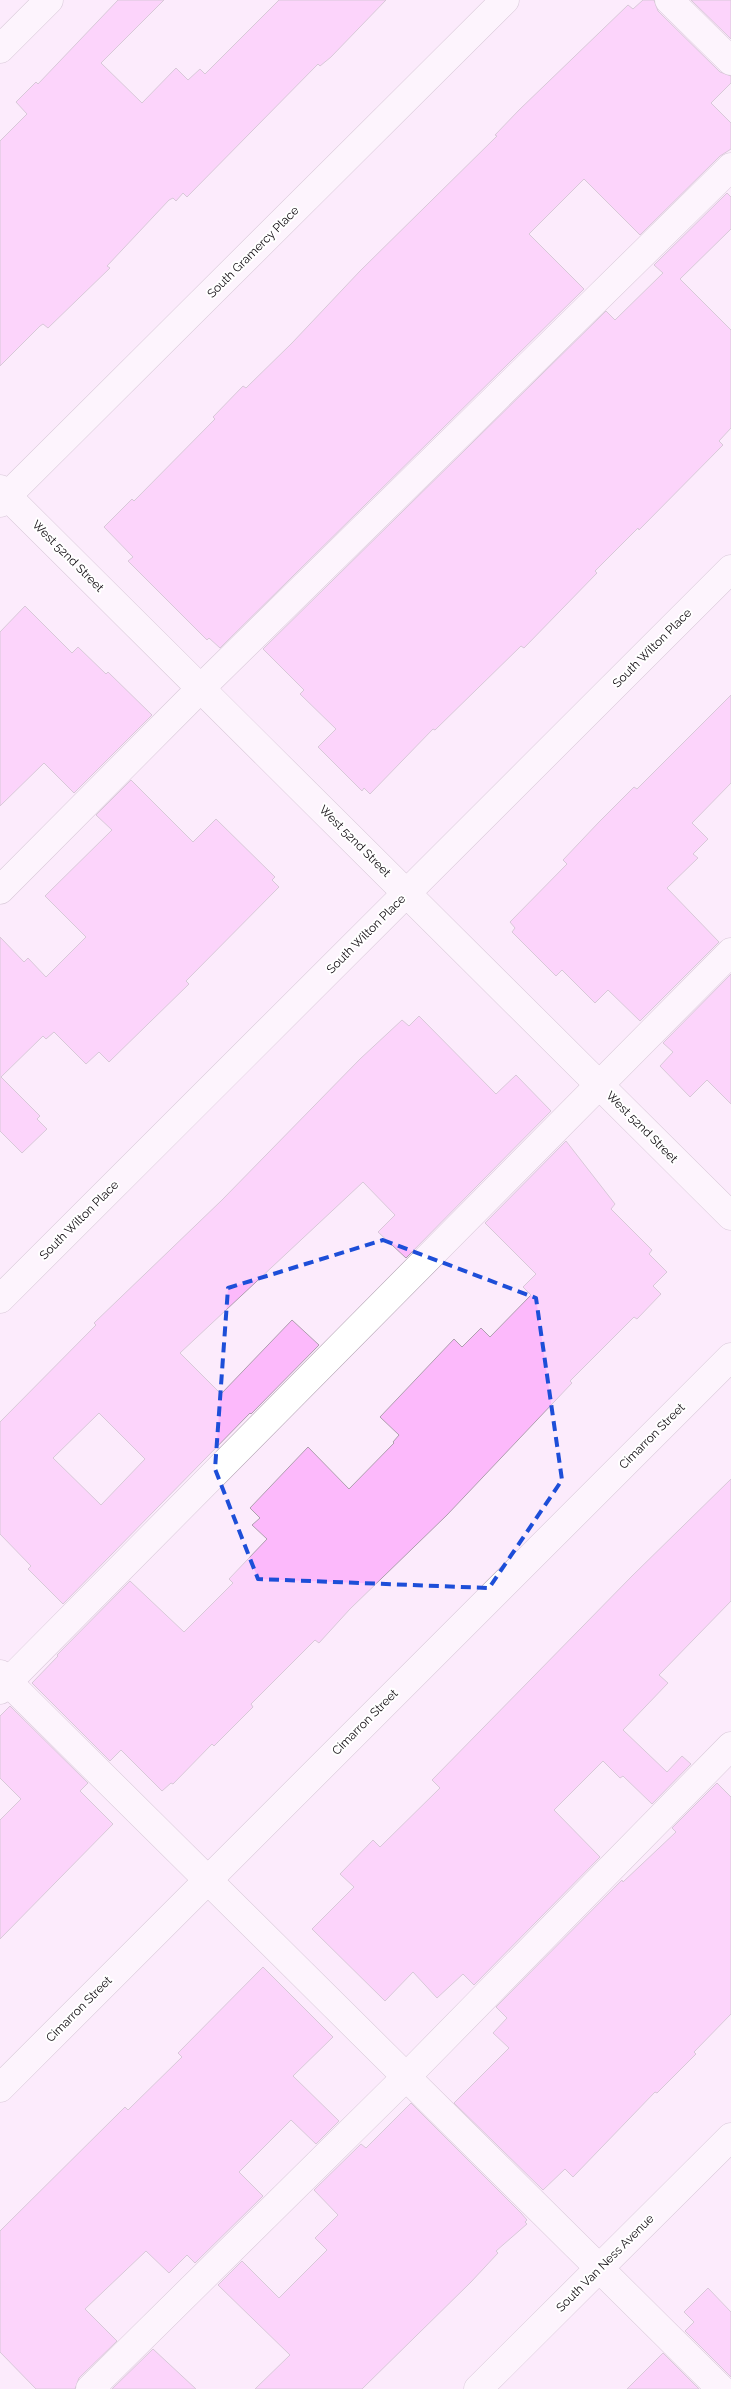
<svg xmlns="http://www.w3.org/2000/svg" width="731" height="2389" font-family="Raleway,sans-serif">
<rect width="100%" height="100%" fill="#fcebfc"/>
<g fill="#fcb9fb" stroke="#ae9eae" fill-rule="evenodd">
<polygon points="118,0 164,0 101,63 142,103 176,68 188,80 200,69 205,74 279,0 386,0 331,57 320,66 318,64 187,197 183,193 176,201 173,198 169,200 107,266 110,268 48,328 43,324 40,326 0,366 0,141 27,114 16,102 36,82 38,84"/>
<polygon points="643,0 654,0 658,11 720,72 731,76 731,83 711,103 731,123 731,149 720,156 640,235 584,179 529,234 584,289 220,648 209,638 207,640 128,561 133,557 104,527 132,499 134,501 215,419 213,417 243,386 246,388 292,343 360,271 497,136 495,135 519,110 628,5 633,9"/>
<polygon points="691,0 731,0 731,39"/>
<polygon points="727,193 731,197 731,229 680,279 731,330 731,428 719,441 723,445 639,530 638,528 595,571 597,573 524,648 521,646 435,730 433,729 370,794 364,788 362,791 318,747 336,729 300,694 304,690 263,649 606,311 615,320 663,273 654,265"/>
<polygon points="25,606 72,653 78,647 106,674 108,672 152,715 74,793 44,763 0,806 0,632"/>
<polygon points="731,695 731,783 692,823 708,839 693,854 698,858 667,888 719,942 640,1021 608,990 595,1003 562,970 556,976 512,932 515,928 510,922 567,864 563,860 599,822 634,787 637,789"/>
<polygon points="131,780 193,842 216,819 275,877 272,880 279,887 186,981 189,984 109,1062 99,1052 86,1064 54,1032 46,1039 43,1036 1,1077 40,1116 37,1119 47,1129 22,1153 0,1131 0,937 24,962 28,958 46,977 86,937 45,896 112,830 96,815"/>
<polygon points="731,974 731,1104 707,1080 690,1097 660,1066 673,1052 663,1043"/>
<path d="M419,1016l77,78 20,-19 35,36 -145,147 -28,-26 17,-17 -32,-33 -183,171 41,41 71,-74 27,25 -68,69 -1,-1 -187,191 -35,-35 3,-3 -31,-32v-112l96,-97 -2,-2 128,-123 138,-141 42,-39 7,6zM99,1413l46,46 -44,46 -48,-47z"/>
<polygon points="566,1141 615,1204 611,1209 652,1250 649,1254 667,1272 653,1286 661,1294 637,1319 634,1317 570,1381 572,1383 447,1515 350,1609 319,1643 315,1640 251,1704 253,1707 214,1746 212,1744 173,1784 171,1783 162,1791 121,1750 110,1761 32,1683 58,1656 57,1655 130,1581 184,1632 233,1583 229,1579 267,1539 252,1525 260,1518 250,1508 308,1447 349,1489 394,1443 393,1442 399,1435 380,1417 454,1339 462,1347 481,1328 490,1337 531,1295 523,1287 536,1274 485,1223"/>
<polygon points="731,1479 731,1601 659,1675 668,1683 623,1730 667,1772 682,1756 691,1764 652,1804 623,1776 620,1778 603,1761 554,1810 600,1857 474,1985 463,1974 437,1998 413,1972 385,2001 312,1929 354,1887 340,1874 373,1840 380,1847 440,1788 432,1780 632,1576"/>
<polygon points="10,1706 88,1783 80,1791 113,1824 0,1939 0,1820 21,1799 0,1778 0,1716"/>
<polygon points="717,1783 731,1797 731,2014 694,2052 696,2054 657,2093 655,2092 573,2177 565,2169 543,2190 454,2103 509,2048 493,2033 507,2018 496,2007 622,1880 623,1882 676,1832 672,1828"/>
<polygon points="263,1967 333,2037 293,2076 339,2121 316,2144 291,2120 239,2172 263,2196 195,2263 187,2255 169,2273 146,2251 85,2309 117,2341 79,2378 75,2389 36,2389 0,2352 0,2231 125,2107 128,2110 182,2057 178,2053"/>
<polygon points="411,2103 521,2213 527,2220 525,2222 527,2224 496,2251 498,2253 471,2282 362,2389 255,2389 290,2355 218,2285 242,2261 279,2298 327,2250 315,2238 338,2215 314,2190 361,2144 366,2148"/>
<polygon points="708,2288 731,2312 731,2377 685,2331 694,2322 684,2312"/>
<polygon points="153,2349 196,2389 112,2389"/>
<polygon points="663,2353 699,2389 627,2389"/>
</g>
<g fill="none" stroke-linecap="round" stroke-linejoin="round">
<g stroke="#ae9fae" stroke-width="29">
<g id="minor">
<polyline points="669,0 731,61"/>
<polyline points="0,49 49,0"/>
<polyline points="0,489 731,1216"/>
<polyline points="0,503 505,0"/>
<polyline points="0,890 201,688 731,167"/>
<polyline points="0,1299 731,569"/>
<polyline points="0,1674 721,2389"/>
<polyline points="0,1690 731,952"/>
<polyline points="0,2088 731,1357"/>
<polyline points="90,2389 407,2076 731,1746"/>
<polyline points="478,2389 731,2137"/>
</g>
</g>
<use href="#minor" stroke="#fff" stroke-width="28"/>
</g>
<path d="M0 0H731V2389H0ZM383,1240l153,58 26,182 -73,108 -231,-9 -43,-110 13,-181z" fill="#fcebfc" fill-opacity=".55" fill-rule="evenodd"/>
<path fill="none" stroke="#1d4ed8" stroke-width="4" stroke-dasharray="10 6" stroke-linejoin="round" d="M383,1240l153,58 26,182 -73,108 -231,-9 -43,-110 13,-181z"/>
<g text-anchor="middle" stroke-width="4" stroke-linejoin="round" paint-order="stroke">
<g font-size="12" fill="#100b10" stroke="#fff">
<text transform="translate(253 252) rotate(-45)" y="4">South Gramercy Place</text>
<text transform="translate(68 556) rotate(45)" y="4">West 52nd Street</text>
<text transform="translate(652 648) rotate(-45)" y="4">South Wilton Place</text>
<text transform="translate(355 841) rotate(45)" y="4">West 52nd Street</text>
<text transform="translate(366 934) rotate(-45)" y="4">South Wilton Place</text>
<text transform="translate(642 1127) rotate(45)" y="4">West 52nd Street</text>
<text transform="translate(79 1220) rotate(-45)" y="4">South Wilton Place</text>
<text transform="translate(652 1436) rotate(-45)" y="4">Cimarron Street</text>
<text transform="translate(365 1722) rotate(-45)" y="4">Cimarron Street</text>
<text transform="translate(79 2009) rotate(-45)" y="4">Cimarron Street</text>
<text transform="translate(605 2263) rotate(-45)" y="4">South Van Ness Avenue</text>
</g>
</g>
</svg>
